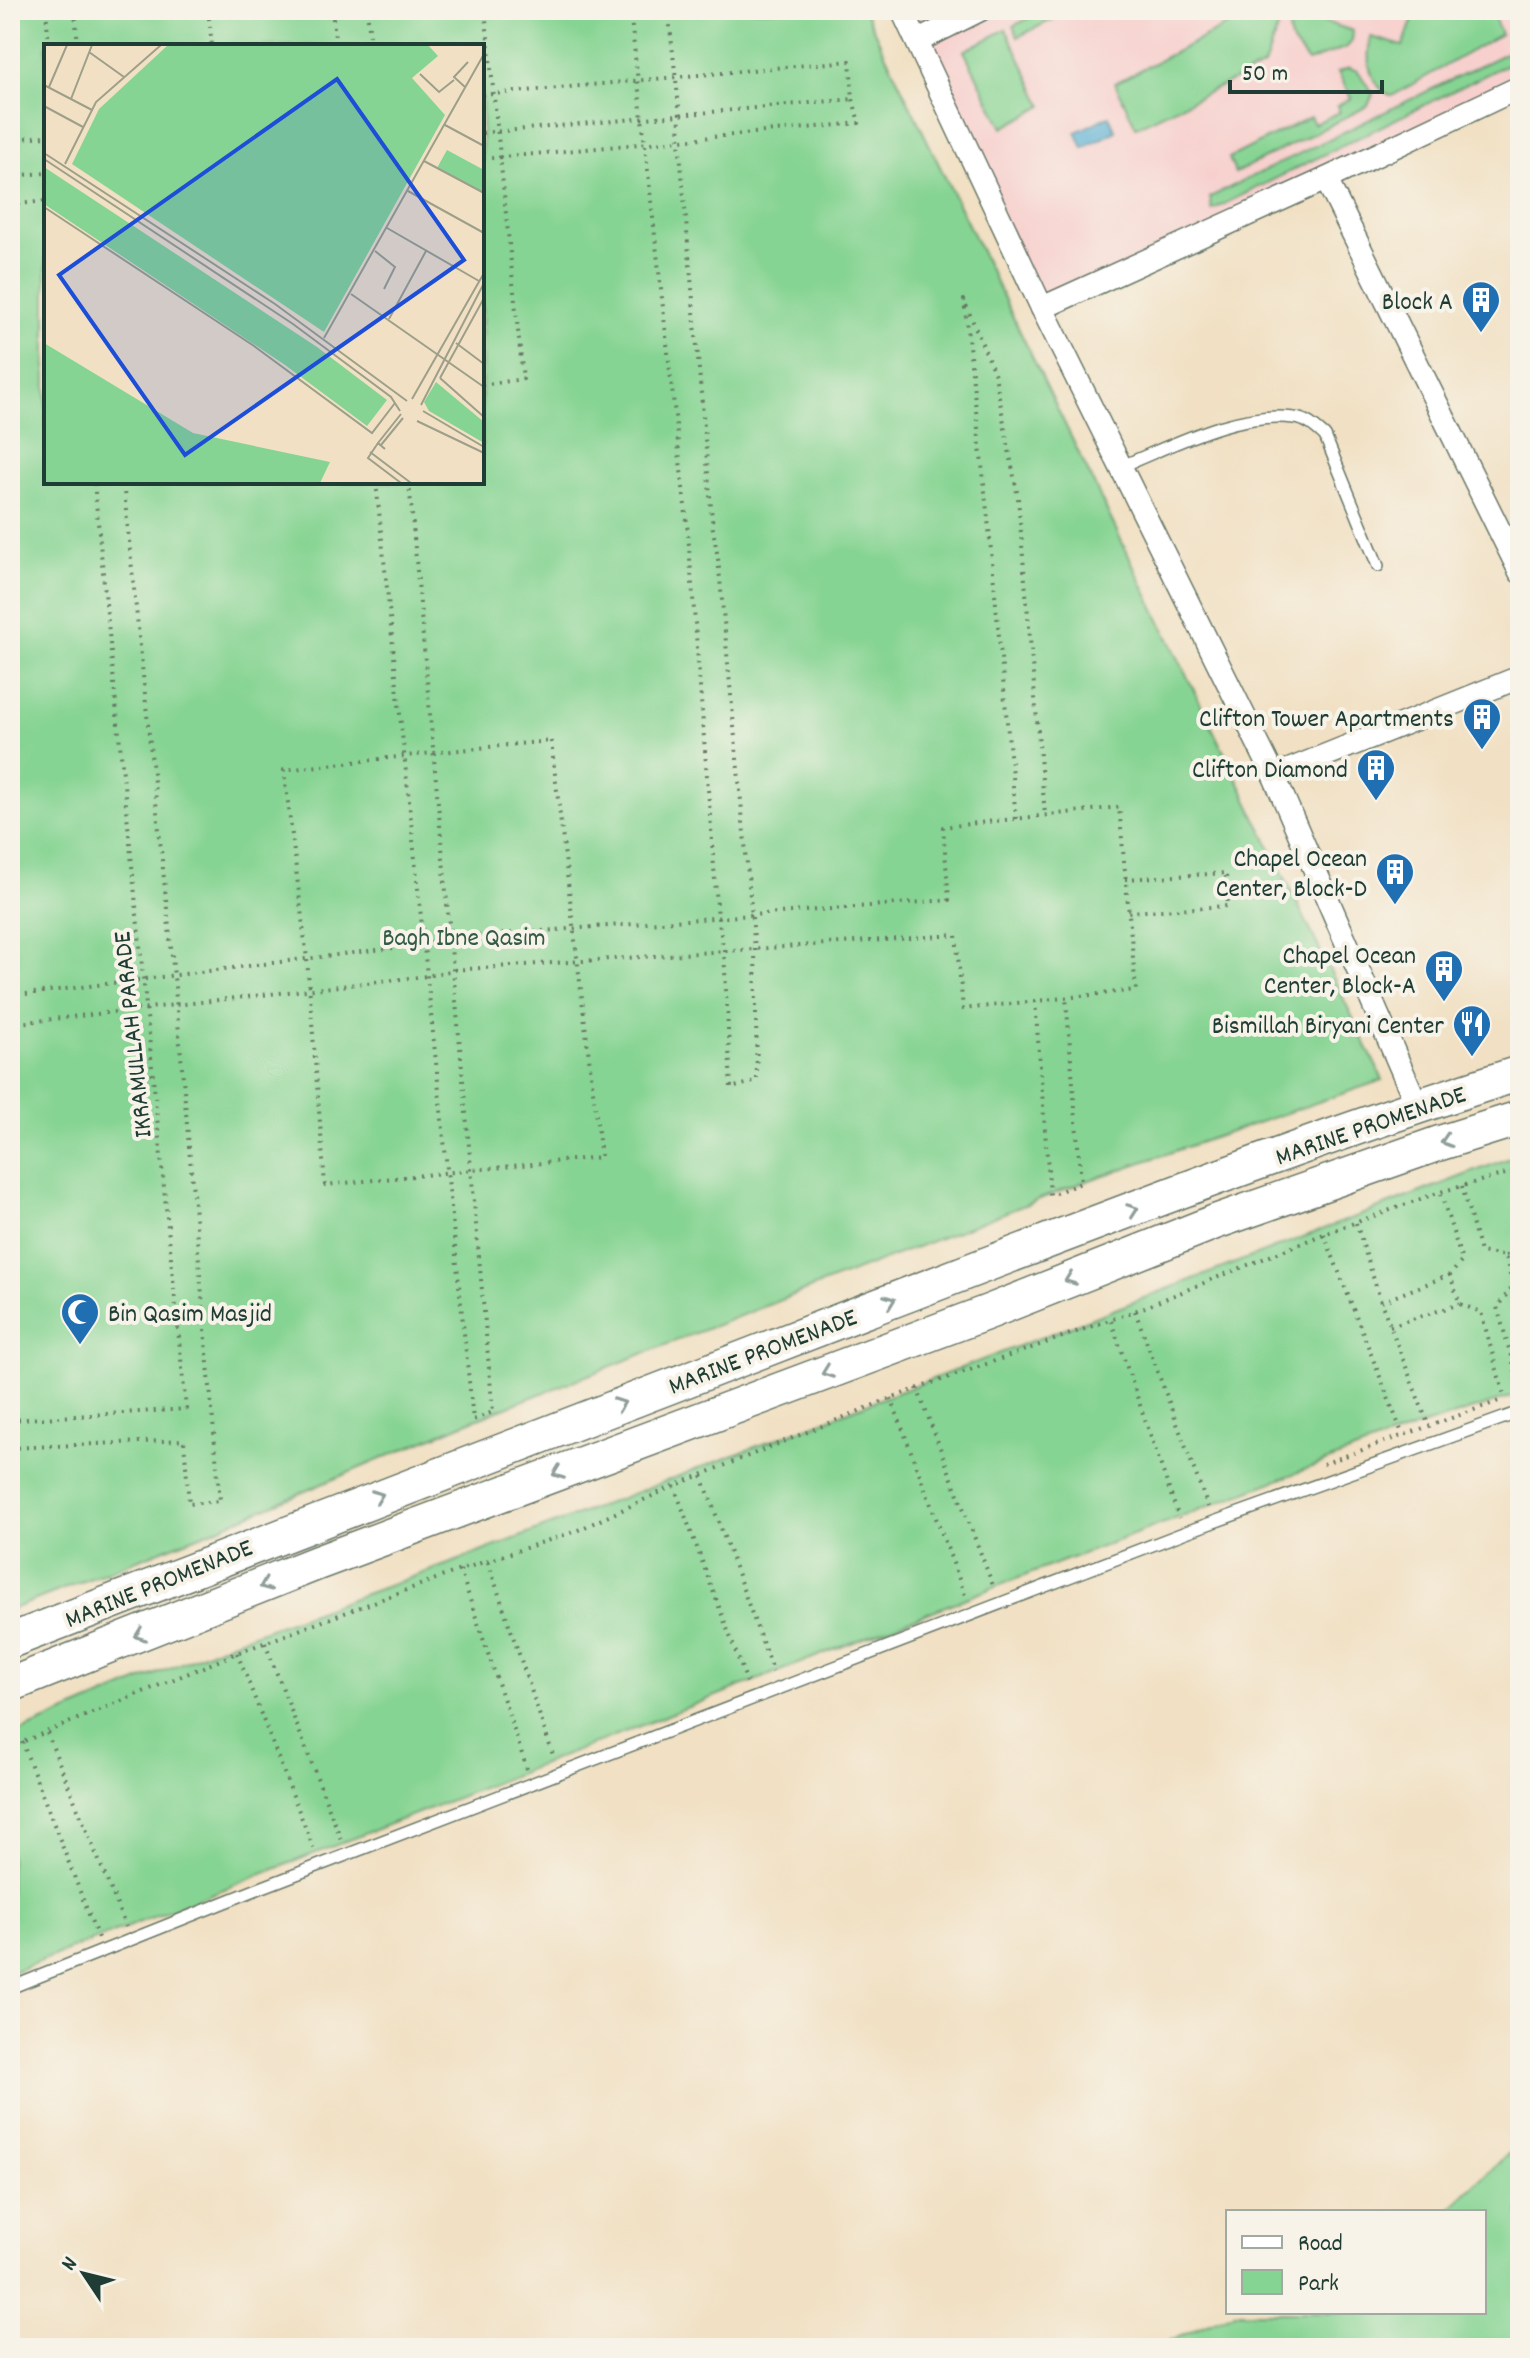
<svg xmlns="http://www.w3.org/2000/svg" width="1530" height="2358" font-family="Dekko,sans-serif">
<rect width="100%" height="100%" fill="#f7f3e8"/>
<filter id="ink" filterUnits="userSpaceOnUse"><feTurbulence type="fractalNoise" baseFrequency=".0125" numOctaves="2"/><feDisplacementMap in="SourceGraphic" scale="16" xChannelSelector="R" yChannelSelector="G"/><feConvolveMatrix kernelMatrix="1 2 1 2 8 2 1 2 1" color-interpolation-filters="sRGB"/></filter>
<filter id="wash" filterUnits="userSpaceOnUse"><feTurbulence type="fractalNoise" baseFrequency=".006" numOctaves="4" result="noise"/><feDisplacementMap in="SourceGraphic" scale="32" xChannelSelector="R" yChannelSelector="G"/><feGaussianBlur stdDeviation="1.8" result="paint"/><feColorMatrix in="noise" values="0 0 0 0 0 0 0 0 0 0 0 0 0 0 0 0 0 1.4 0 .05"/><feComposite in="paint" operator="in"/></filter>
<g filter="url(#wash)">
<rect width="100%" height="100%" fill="#f1e0c3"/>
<polygon fill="#f7d0ce" points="903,10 1520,10 1520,86 1044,309"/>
<g fill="#86d493" stroke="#528864" stroke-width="2" fill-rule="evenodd">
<path d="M10,10h854l519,1070 -302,103 -608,237 -262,111 -201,79zM482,46v436h-436v-436z"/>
<polygon points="1046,10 1072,10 1018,37 1013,26"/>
<polygon points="1257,10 1284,10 1264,66 1136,127 1115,83"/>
<path d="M1295,10h17l-2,7 43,14 -1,10 -5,6 -39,15c-17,-23 -25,-23 -13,-52z"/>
<path d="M1416,10h75l10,24 -109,62c-23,-10 -27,-37 -21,-59l32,9z"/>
<polygon points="1006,29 1043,106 1003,128 964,51"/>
<polygon points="1520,46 1520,58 1212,210 1210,197"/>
<polygon points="1349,68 1358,71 1373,94 1368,106 1235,173 1229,158 1310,117 1314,124 1340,112 1337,106 1351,98 1338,72"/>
<polygon points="1520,1154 1520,1394 1415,1428 966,1598 10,1973 10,1736 234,1641 457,1561"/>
<polygon points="1520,2143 1520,2348 1154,2348 1235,2312 1484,2312 1484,2212 1446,2212"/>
</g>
<polygon fill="#57aed4" stroke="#3b7684" stroke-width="2" points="1109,116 1116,131 1083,148 1076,132"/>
</g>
<g filter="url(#ink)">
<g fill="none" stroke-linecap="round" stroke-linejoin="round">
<g stroke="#687666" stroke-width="14">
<g id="lane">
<path d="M1122,466c52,-21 114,-55 172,-48 13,1 22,10 31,18l53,130"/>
<polyline points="10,1988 255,1890 1186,1532 1520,1412"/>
</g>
</g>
<g stroke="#687666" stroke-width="25">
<g id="street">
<polyline points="902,10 1042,308 1274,776 1417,1105"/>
<polyline points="918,41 980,10"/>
<polyline points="1326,179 1520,572"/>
<polyline points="1042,308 1326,179 1520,87"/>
<polyline points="1274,776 1520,677"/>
</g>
</g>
<g stroke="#687666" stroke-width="37">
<g id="primary">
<path d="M10,1641c284,-112 569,-222 855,-330 217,-83 434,-168 655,-238"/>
<polyline points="10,1685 317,1563 991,1311 1215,1222 1437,1144 1520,1118"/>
</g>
</g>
<g stroke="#687666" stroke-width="4" stroke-dasharray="2 6" stroke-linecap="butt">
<polyline points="46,10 49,46"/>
<polyline points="75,10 78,46"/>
<polyline points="208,10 212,46"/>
<polyline points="332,10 336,46"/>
<polyline points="367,10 371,46"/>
<polyline points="630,10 688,533 718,918 724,951 731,1088 757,1081 755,949 718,558 713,530 679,140 680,115 668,10"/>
<polyline points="482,95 850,61 853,99 859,123 482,159"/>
<polyline points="482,133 853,99"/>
<polyline points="10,139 46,136"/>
<polyline points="10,176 46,173"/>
<polyline points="10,205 46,201"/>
<polyline points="482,385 523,379 485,10"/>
<polyline points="376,482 473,1420 493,1412 409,482"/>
<path d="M551,741l50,416 -276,28 -18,-226 -23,-189c89,-10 177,-21 267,-29z"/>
<polyline points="1016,819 989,529 964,300 995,375 1018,498 1045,815"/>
<polyline points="1125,879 1226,873 1228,906 1128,912"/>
<polyline points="10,996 424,944 450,938 949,900 943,827 1119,807 1136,990 963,1009 956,935 453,970 427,976 10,1024"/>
<polyline points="1035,1001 1050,1195 1081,1183 1066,997"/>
<polyline points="1462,1186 1480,1252 1505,1256 1513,1286 1497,1307 1520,1387"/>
<polyline points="1441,1194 1462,1261 1450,1275 1460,1304 1481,1312 1505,1399"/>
<polyline points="1356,1223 1381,1302 1428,1424"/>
<polyline points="1324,1234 1402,1433"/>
<polyline points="1505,1256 1520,1253"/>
<polyline points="1381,1302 1449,1275"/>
<polyline points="1135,1311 1208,1507"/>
<polyline points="1111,1321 1179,1518"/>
<polyline points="1390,1326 1460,1304"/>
<polyline points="917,1388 994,1588"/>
<polyline points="891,1398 966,1598"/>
<polyline points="10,1420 186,1409 94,482"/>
<polyline points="10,1448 184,1440 189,1504 220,1501 174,976 123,482"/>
<polyline points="1323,1464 1499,1401"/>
<polyline points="702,1476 773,1672"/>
<polyline points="674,1486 747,1682"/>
<polyline points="488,1562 554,1758"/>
<polyline points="460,1570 527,1769"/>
<polyline points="265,1643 342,1842"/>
<polyline points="237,1653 315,1852"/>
<polyline points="47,1733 126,1927"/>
<polyline points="22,1742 98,1938"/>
<polyline points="10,1747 237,1653 460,1570 576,1531 674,1486 891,1398 1135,1311 1324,1234 1440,1192 1520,1170"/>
</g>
<use href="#lane" stroke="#fff" stroke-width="11"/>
<use href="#street" stroke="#fff" stroke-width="22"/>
<use href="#primary" stroke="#fff" stroke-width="34"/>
</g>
<defs><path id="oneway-chevron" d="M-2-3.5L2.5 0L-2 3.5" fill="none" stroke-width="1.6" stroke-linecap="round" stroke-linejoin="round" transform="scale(2)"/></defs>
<g stroke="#8f9e9a">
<use href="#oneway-chevron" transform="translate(1446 1141) rotate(162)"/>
<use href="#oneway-chevron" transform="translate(1133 1210) rotate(-20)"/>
<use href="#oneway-chevron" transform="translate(1070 1279) rotate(159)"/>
<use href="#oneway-chevron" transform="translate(890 1301) rotate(-21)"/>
<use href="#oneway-chevron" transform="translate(827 1372) rotate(159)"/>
<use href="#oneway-chevron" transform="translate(620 1404) rotate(-21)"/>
<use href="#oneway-chevron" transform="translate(558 1473) rotate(159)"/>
<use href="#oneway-chevron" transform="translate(378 1496) rotate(-21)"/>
<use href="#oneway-chevron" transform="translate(265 1585) rotate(157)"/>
<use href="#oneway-chevron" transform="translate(140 1635) rotate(159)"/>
</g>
</g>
<defs>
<g id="building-pin" transform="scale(2)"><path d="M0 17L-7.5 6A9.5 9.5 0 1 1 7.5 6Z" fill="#1f6fb2" stroke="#f7f3e8"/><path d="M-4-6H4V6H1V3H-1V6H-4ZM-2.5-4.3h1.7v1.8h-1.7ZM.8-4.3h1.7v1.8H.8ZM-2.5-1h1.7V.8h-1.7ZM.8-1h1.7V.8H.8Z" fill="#fff"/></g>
<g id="restaurant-pin" transform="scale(2)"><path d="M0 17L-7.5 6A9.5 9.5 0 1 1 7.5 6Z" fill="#1f6fb2" stroke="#f7f3e8"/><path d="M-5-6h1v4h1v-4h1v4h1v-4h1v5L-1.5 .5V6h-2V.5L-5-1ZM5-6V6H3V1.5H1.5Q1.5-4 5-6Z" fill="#fff"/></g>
<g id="mosque-pin" transform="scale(2)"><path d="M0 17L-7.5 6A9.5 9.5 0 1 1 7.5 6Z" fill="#1f6fb2" stroke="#f7f3e8"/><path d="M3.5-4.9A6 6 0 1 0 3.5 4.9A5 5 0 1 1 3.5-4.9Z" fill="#fff"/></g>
</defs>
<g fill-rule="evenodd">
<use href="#building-pin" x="1481" y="300"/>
<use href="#building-pin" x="1482" y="717"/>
<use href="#building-pin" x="1376" y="768"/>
<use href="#building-pin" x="1395" y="872"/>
<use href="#building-pin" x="1444" y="969"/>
<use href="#restaurant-pin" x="1472" y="1024"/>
<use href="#mosque-pin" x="80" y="1312"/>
</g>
<g text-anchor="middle" stroke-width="8" stroke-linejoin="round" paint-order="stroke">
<g font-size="26" fill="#1f3d34" stroke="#f7f3e8" text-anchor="end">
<text x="1453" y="309">Block A</text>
<text x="1454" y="726">Clifton Tower Apartments</text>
<text x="1348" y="777">Clifton Diamond</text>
<text x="1367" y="866">Chapel Ocean<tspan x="1367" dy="30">Center, Block-D</tspan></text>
<text x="1416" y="963">Chapel Ocean<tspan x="1416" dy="30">Center, Block-A</tspan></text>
<text x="1444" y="1033">Bismillah Biryani Center</text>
<text x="108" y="1321" text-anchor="start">Bin Qasim Masjid</text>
</g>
<g font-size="26" fill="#345b47" stroke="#f7f3e8">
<text x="464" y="945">Bagh Ibne Qasim</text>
</g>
<g font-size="26" fill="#1f3d34" stroke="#f7f3e8">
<text transform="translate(131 1035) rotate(-96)" y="9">IKRAMULLAH PARADE</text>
<text transform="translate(1370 1124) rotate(-19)" y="9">MARINE PROMENADE</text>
<text transform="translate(762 1350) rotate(-21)" y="9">MARINE PROMENADE</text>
<text transform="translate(158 1582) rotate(-22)" y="9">MARINE PROMENADE</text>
</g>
</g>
<g transform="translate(44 44)">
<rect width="440" height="440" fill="#f1e0c3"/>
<path d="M124,1h260l10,11 -26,22 33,37 -121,217 -252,-168 27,-55zM403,106l37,20v23l-47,-25zM0,123l273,180 70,53 -20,26 -82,-61 -241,-161zM0,299l149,90 137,29 -10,21h-276zM392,338l48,40v21l-55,-32 -5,-9z" fill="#86d493"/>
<path fill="none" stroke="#9d9f8a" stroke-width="2" d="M45,8l35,25M376,30l19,18 15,-12M0,41l48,25M5,43l18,-42M421,43l-11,-10 14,-15M27,55l21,-54M0,62l39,21M401,81l39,21M0,109l231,151 132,97M0,115l249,165 98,73 9,14M380,117l60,32M21,120l31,-62 65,-57M364,147l76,42M0,163l210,139 118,87 23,-30M343,184l92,53M331,207l20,16 -11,22M307,250l133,93M345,275l37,-68M280,294l160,-284M412,299l28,21M396,334l44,-80M396,334l44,39M368,355l72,-126M377,361l63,-122M379,367l61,36M373,377l67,32M334,399l-10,15 33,25M337,401l22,-27M341,405l-7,-6 23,-29M326,408l41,31"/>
<path fill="#1d4ed8" fill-opacity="0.15" stroke="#1d4ed8" stroke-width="4" d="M293,35l127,181 -279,195 -126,-180z"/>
<rect width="440" height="440" fill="none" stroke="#1f3d34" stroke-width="4"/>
</g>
<rect width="1530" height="2358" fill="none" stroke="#f7f3e8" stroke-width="40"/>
<rect x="1226" y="2210" width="260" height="104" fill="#f7f3e8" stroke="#a1aaa0" stroke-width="2"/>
<rect x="1242" y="2236" width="40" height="12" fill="#ffffff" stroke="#a1aaa0" stroke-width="2"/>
<text x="1298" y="2250" font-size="24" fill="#1f3d34">Road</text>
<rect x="1242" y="2270" width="40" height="24" fill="#86d493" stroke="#a1aaa0" stroke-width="2"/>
<text x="1298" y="2290" font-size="24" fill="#1f3d34">Park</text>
<g transform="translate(84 2274) rotate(305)" stroke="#f7f3e8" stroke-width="6" paint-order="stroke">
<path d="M0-6L14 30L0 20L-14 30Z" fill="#1f3d34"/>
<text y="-12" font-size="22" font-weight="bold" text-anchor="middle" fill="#1f3d34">N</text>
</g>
<path d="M1230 80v12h152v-12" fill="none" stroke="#1f3d34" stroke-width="4"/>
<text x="1242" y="80" font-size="24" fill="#1f3d34" stroke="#f7f3e8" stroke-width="6" paint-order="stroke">50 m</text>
</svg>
